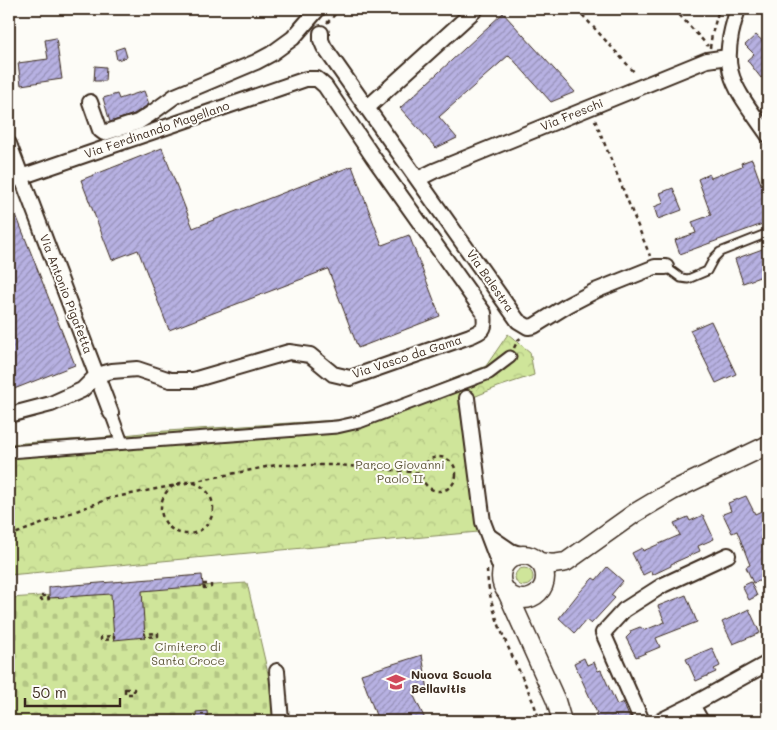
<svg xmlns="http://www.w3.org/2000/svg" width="777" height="730" font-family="Mali,sans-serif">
<defs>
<pattern id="forest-crowns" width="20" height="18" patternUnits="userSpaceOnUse" patternTransform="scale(1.25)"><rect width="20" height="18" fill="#cfe59a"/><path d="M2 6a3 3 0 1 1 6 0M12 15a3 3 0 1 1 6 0" fill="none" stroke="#b3c584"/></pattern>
<pattern id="cemetery-stones" width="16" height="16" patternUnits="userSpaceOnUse" patternTransform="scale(1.25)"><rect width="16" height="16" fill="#cfe59a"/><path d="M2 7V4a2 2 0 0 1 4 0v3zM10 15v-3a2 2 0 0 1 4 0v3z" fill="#b3c584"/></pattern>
<pattern id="building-hatch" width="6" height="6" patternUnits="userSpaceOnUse" patternTransform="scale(1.25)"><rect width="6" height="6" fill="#b7b1e2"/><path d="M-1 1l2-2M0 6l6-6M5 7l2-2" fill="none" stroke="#9690b7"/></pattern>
</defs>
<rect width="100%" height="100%" fill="#fdfcf7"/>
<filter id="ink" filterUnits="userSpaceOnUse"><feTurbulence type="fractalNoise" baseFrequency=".02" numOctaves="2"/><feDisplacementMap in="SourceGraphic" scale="10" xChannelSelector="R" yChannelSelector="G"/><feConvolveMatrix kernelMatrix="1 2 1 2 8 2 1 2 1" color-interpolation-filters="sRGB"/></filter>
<g filter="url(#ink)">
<circle fill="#cfe59a" stroke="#85885c" cx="524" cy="577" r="9"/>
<polygon fill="url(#forest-crowns)" stroke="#85885c" points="508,334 530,352 534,375 498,387 459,403 478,532 9,575 9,444 98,438 151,432 352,419 486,366"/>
<polygon fill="url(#cemetery-stones)" stroke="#85885c" points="247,583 279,721 9,721 9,598"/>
<g fill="url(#building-hatch)" stroke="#3b2a1e">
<polygon points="503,13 575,92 551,102 509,55 439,117 457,138 436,148 400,108"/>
<polygon points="756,35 768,46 768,71 761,78 747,60 754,54 745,45"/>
<polygon points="56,38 62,79 21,85 18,63 48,59 45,40"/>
<polygon points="124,47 127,57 117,60 115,50"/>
<polygon points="95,66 106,67 105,81 94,81"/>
<polygon points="144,91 149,104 134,114 110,122 103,98 117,94 119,99"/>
<polygon points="162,148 193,228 352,166 382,245 409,235 440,316 358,348 328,269 169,330 138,250 112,260 81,180"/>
<polygon points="752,159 765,195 768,194 768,222 680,254 675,240 696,233 692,222 711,215 698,179 709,174 711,178 742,166 741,163"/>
<polygon points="673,188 682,210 658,219 654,207 664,203 660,193"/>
<polygon points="9,197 75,365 9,391"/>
<polygon points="768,247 768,274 743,283 735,259"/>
<polygon points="711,321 736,374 716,383 690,330"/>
<polygon points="746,496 755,514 768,508 768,578 753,583 746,567 750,565 737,531 732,533 723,514 731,511 728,503"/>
<polygon points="703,515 714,539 698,546 700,551 671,564 671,566 652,575 651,571 643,575 632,553 642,548 643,551 680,535 674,523 688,517 690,521"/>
<polygon points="607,567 623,581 611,595 615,598 591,624 586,620 575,633 559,618 578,594 593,578 596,580"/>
<polygon points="202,575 203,586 142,591 145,637 114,640 111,594 49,598 49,587"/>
<polygon points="751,582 757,596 749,600 742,586"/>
<polygon points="686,595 697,622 656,638 660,647 636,657 626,638 631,633 630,631 640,627 645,630 665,622 658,606"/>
<polygon points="749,609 760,633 733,644 722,622"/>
<polygon points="712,648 720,666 714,669 716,672 696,681 686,659"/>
<polygon points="422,655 428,690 413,694 426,721 378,721 361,674"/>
<polygon points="584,658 587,665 594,662 598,671 601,670 617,705 623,702 631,721 598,721 595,714 597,713 574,663"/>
<polygon points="207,711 208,721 197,721 196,712"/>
</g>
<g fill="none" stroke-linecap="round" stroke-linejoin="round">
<g stroke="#3b2a1e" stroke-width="11">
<polyline id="service" points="666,267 681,278 688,279 707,271 714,258 720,252 768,233"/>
</g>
<g stroke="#3b2a1e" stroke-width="15">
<g id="pedestrian">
<polyline points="111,413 122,443"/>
<polyline points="9,452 337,427 359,422 489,373 510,357"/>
</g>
</g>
<g stroke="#3b2a1e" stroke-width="18">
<g id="minor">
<polyline points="476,9 367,108 518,321 528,327 534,326 568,305 595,291 655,267 666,267"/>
<path d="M738,9c-21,62 -5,76 30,126"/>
<polyline points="321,33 321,40 324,47 367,108"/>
<polyline points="90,102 100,130 104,133 138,122 149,115 175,96 256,62 271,54 293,38 318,9"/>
<polyline points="9,144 111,413"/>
<polyline points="418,179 434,171 707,60 728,57"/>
<path d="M9,181l297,-102h11l8,7 48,71 111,156c2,16 0,17 -14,23l-120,42 -17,-4 -23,-19 -21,-3 -96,28h-23l-33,-11 -25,2 -15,4 -15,15 -31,14 -42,11"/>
<polyline points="467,398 483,522 502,572"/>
<polyline points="489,536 511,551 522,555"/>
<polyline points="277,671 281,721"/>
<polyline points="692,705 701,721"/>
<polyline points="642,721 603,633 624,610 663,585 728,555"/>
<polyline points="660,721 692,705 768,663"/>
</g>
</g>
<g stroke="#3b2a1e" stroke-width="21">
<g id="tertiary">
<circle cx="523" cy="577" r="22"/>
<polyline points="539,562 553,564 566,562 635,513 672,491 768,445"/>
<polyline points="507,592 556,701 562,721"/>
</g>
</g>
<g stroke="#3b2a1e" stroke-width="2.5" stroke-dasharray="4 4" stroke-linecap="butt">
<polyline points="577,9 636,74"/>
<polyline points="674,9 708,46"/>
<polyline points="327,23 340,9"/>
<polyline points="710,48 712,34 719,9"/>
<polyline points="595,120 650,256"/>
<polyline points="514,348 518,340 522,337"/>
<circle cx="439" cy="474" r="17"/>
<circle cx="187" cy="508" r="26"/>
<polyline points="9,536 111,498 276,465 339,465 422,473"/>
<path d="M487,570c2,55 37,101 53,151"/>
<polygon points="203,584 211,584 211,587 204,588"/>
<polygon points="41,596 48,596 49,599 41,600"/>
<polygon points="158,633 158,636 145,637 145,634"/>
<polygon points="114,636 114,639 101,640 101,637"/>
<rect x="125" y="689" width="9" height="5"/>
</g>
<use href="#service" stroke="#fdfcf7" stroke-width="7"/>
<use href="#pedestrian" stroke="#fdfcf7" stroke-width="11"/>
<use href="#minor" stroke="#fdfcf7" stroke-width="14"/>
<use href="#tertiary" stroke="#fdfcf7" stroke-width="18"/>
</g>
</g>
<defs>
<g id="school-bare" transform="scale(1.5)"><path d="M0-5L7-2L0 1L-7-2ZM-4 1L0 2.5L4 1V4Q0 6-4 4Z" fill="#d1495b" stroke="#fdfcf7" stroke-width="2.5" paint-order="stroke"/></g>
</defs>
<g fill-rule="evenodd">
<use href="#school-bare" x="396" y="682"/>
</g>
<g text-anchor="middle" stroke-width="4" stroke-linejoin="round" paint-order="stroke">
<g font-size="12" fill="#3b2a1e" stroke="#fdfcf7">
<text transform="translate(572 115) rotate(-22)" y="4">Via Freschi</text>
<text transform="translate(157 130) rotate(-19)" y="4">Via Ferdinando Magellano</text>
<text transform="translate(490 281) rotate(55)" y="4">Via Balestra</text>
<text transform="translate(66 294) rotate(69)" y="4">Via Antonio Pigafetta</text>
<text transform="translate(407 357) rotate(-18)" y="4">Via Vasco da Gama</text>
</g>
<g font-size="12" fill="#60593d" stroke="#fdfcf7">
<text x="400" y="469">Parco Giovanni<tspan x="400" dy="14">Paolo II</tspan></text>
<text x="188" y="651">Cimitero di<tspan x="188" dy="14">Santa Croce</tspan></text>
</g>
<g font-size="12" font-weight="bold" fill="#3b2a1e" stroke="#fdfcf7" text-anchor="start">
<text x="411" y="679">Nuova Scuola<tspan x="411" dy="14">Bellavitis</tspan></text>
</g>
</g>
<rect width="777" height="730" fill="none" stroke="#fdfcf7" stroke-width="30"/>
<rect x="15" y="15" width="747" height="700" fill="none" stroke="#3b2a1e" stroke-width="2" filter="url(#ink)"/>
<path d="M25 698v8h95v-8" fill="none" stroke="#3b2a1e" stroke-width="2.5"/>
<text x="32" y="698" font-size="15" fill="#3b2a1e" stroke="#fdfcf7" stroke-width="4" paint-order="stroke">50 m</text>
</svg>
